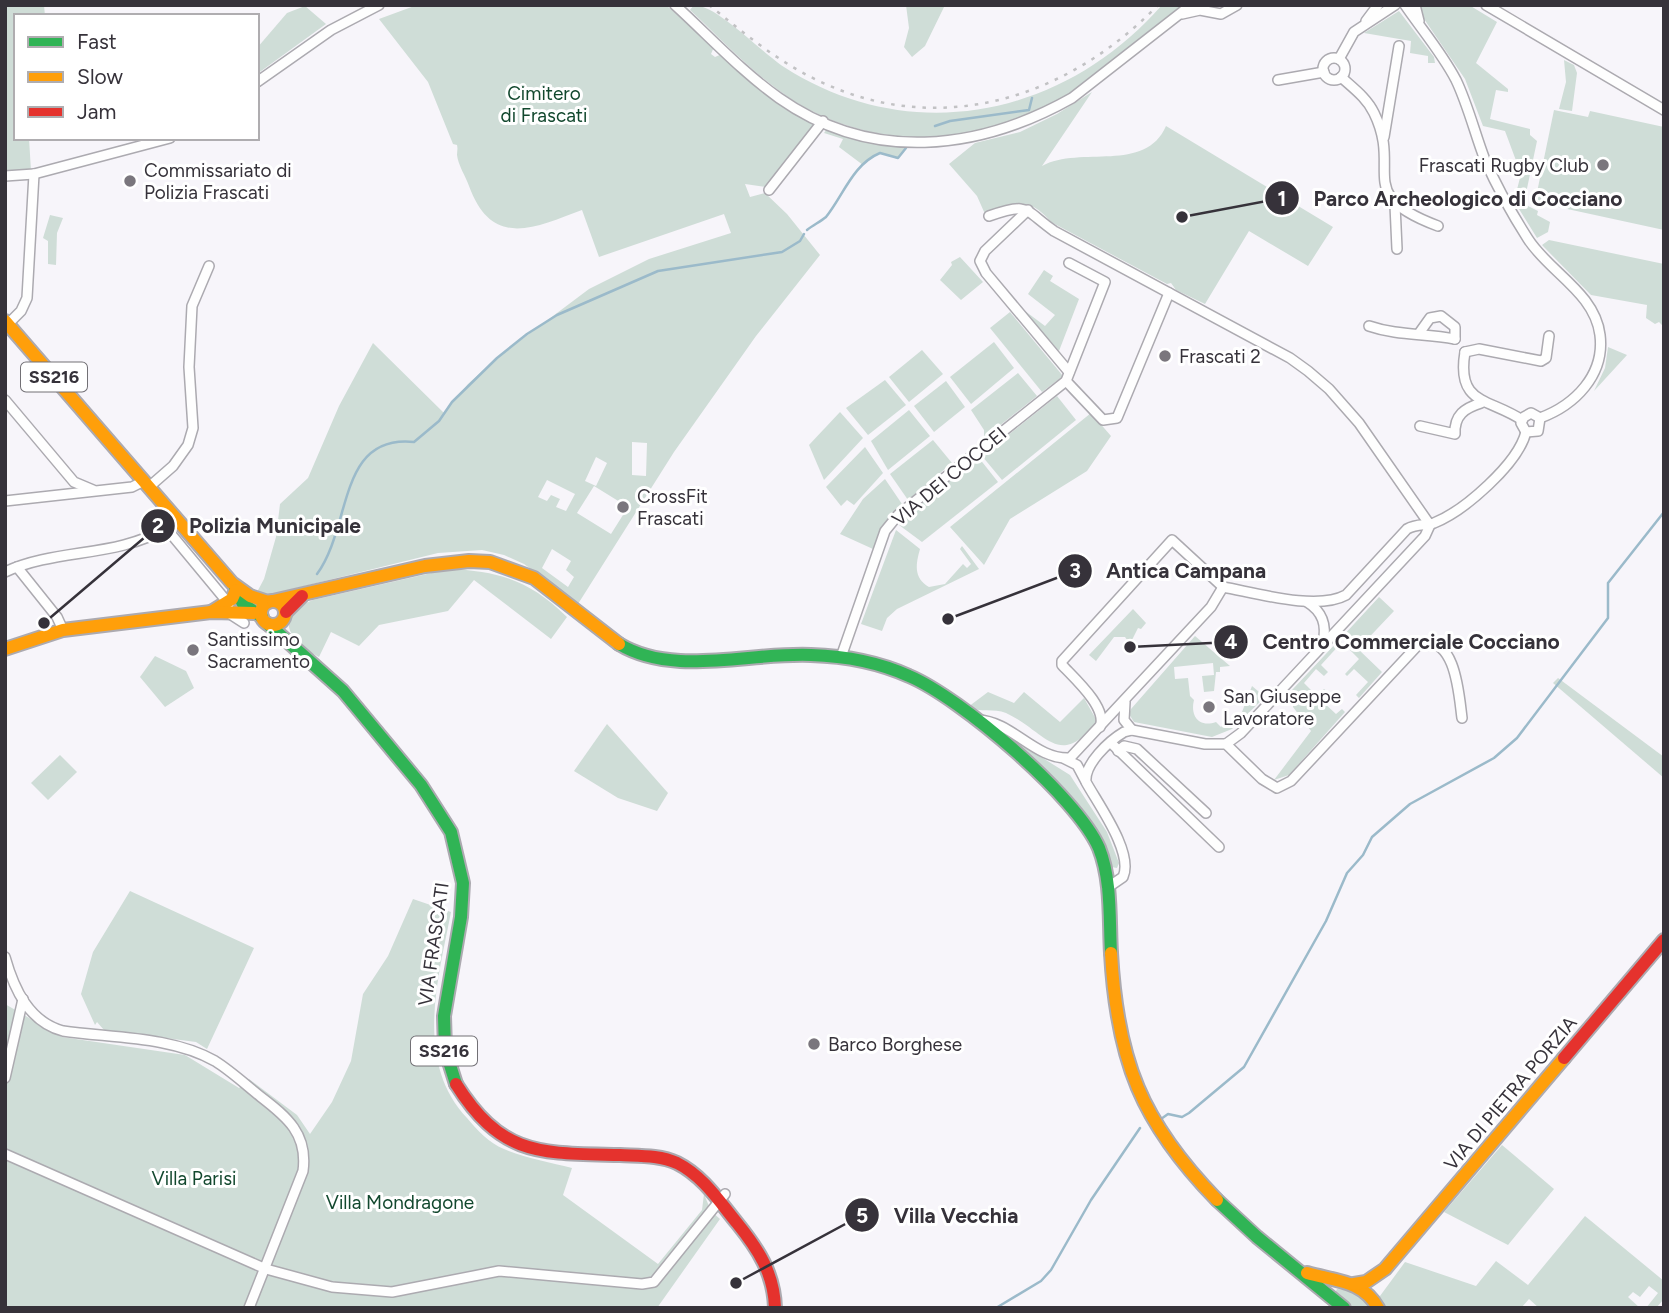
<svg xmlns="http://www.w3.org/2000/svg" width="1669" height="1313" font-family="Figtree,sans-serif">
<rect width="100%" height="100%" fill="#f7f5fa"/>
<g fill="#cfddd7" fill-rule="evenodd">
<polygon points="5,5 44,5 45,16 16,16 16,138 29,138 31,171 5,171"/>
<path d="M417,5h249l48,42 -3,7 4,3 7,-3 94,70 -50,63 -21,-3 5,13 15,-4 22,21 33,41 -64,81 -82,116 -96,152 -54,-40 -20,-9 -22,-5 -44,3 -166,41h-16l8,-15 12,-42 4,-33 28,-26 31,-72 34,-63 71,70 24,-29 29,-26 92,-69 60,-30 82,-26 -7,-19 -125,43 -17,-47c-48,18 -90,39 -113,-24 -3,-9 -11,-21 -12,-31 0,-3 1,-6 0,-10l-4,-1 -25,-62 -49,-63zM632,442l15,1 -1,33 -14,-1zM596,457l11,6 -11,23 -11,-5zM547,480l28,14 -9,17 -10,-4 4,-8 -9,-4 -4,6 -9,-4zM594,486l34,21 -17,27 -34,-21zM552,549l19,12 -5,9 8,7 -6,10 -26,-19z"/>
<path d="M694,5c23,0 68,48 90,62 128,82 281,49 378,-62h23c-45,28 -81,71 -127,97 -82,46 -183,49 -264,-1 -39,-25 -71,-60 -104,-91z"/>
<polygon points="906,5 945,5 925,46 912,57 904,47 909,28"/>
<polygon points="1418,5 1469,5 1497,22 1476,63 1508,89 1508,92 1496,90 1490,119 1530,129 1530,135 1537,141 1525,198 1528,206 1538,211 1537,215 1550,222 1548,232 1537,238 1514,201 1521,174 1505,131 1483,126 1465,79 1422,16"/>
<polygon points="305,6 326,24 257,74 257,48 287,13"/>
<polygon points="1399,11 1434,57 1435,63 1428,63 1428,56 1410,53 1411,41 1364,33"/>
<polygon points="1564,60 1574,65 1577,73 1572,111 1559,109 1566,82"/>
<path d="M1092,92l-50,74c39,-21 103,8 124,-40l167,101 -25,39 -59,-35 -44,73 -29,-14 -5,-7 -4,1 -116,-62c-23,-27 -37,-19 -66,-8l-8,-18 -28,-32 26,-21 45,-11 37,-18z"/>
<polygon points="1554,110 1588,117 1590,111 1664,127 1664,230 1535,202"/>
<polygon points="827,129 874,144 906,148 898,158 879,153 863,165 839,147 843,139 824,133"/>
<polygon points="50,215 63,218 57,233 56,265 48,264 48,241 43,238"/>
<polygon points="1549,240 1664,264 1664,327 1659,322 1655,324 1646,318 1647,305 1591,295 1542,245"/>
<polygon points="960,257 983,282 961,300 940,280 952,265 951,262"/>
<polygon points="1044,270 1053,276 1050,281 1079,299 1059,351 1021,308 1045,326 1055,315 1028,294"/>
<polygon points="1010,312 1063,376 1042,392 990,328"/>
<polygon points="994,342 1014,368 971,404 950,377"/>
<polygon points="1608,347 1627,355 1594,391 1605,368"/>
<polygon points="922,350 943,374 909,402 889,377"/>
<polygon points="1018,373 1037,396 984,438 984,430 971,410"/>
<polygon points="885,380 906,405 868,435 846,408"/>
<polygon points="946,381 965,407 934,432 914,406"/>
<polygon points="1057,396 1076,420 1002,480 982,456"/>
<polygon points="909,410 930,436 888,470 871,441"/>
<polygon points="840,412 863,438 824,480 809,445"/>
<polygon points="1091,413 1111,436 1087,471 1010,519 984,565 950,527"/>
<polygon points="933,440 952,463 908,500 890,474"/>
<polygon points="865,447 883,473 854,505 847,500 841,506 826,487"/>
<polygon points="979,458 998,482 922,542 899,525 906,516"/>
<polygon points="885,479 902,504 883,525 873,549 840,534 863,499"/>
<path d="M896,530l24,19c-4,14 -7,29 9,38l16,-3 18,-20 4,4 4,-4 -11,-15 2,-3 17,23 -82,40 -10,9 -5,13 -21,-7z"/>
<path d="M449,569c51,2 81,12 118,48l-16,22 -77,-59 -26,31 -69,14 -20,21 -28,-14 -12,25c-30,-16 -47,-41 -6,-57z"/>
<polygon points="1379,597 1394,611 1358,649 1382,672 1359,698 1356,695 1368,682 1354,669 1347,676 1345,674 1359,659 1345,645 1350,639 1342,637"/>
<polygon points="1133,609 1146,623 1141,629 1138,628 1130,644 1125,637 1114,637 1096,661 1089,655"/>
<path d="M1195,636l35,30 -10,1v5h-4l-2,19 -10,1 -2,-16 12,-1 -1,-12 -39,4 1,12 13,-1 2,18 4,4c-4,16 5,28 22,22l5,5 3,-3 3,4 15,-16 10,-26 13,11 -33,32 -20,8 -78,-15 -5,-8 2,-5z"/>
<polygon points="1339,640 1342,642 1321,665 1328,672 1324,676 1316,669 1304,683 1317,696 1324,689 1330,694 1323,702 1336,714 1342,709 1345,712 1289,775 1274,780 1311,731 1293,707 1292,690"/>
<polygon points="155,656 186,671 194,688 165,707 140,677"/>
<polygon points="1558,678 1664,757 1664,778 1553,683"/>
<path d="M988,692l26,11 10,-11 36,30 24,-24 13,23c-38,50 -52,10 -91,-8 -12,-5 -26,0 -38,-6z"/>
<polygon points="607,724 668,793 657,811 618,798 574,771"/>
<polygon points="993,727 1070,775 1107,832 1119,863 1117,868 1111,867 1093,832"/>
<polygon points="60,755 77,772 48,800 31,783"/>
<polygon points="130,891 254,948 207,1049 196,1042 104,1030 97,1022 95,1025 81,994 93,952"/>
<path d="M413,899l38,13c-13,68 -37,149 16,206 10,12 22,25 37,31 21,9 46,13 68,19l-9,27 95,69 44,-54 2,-16 7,17 9,8 -63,89h-652v-304l57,33 123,18 54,33 10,-9 48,36 13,19 22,-32 19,-41 12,-67 25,-38z"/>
<polygon points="1502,1145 1554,1189 1508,1245 1444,1212"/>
<polygon points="1585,1216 1664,1281 1664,1299 1656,1308 1646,1308 1658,1293 1649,1286 1640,1297 1633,1292 1628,1297 1640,1308 1539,1308 1529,1299 1521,1308 1378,1308 1380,1296 1405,1262 1476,1286 1496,1261 1528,1285"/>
<path d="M1337,1289c16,1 26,4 33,19h-23l-13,-13z"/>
</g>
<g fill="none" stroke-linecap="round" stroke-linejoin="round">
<g stroke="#9bbaca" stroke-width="2.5">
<polyline points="935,126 950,121 1029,110 1032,98"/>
<path d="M807,230c6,-5 13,-8 19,-13 17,-21 27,-53 54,-64l18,5 8,-10"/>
<path d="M317,574c35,-47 20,-140 97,-132l25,-21 13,-19 45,-44 30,-24 30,-19 101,-44 124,-19 18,-11 4,-7"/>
<polyline points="1161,1119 1168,1114 1182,1117 1189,1113 1244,1067 1326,921 1347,873 1363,855 1372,837 1410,804 1494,758 1517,738 1608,618 1608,583 1664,512"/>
<polyline points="996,1308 1041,1281 1051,1270 1091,1200 1140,1128"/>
</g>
<g stroke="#acaab0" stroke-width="12">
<g id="street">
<path d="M675,5c34,31 66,66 104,93 92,65 199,53 293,0l119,-93"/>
<path d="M1405,5c17,25 37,48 51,75 12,25 19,54 29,80 12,27 27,54 43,79 21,33 67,54 72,96 5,40 -25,70 -60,83"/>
<polyline points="1415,5 1419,21"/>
<polyline points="1486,5 1664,110"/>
<polyline points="1182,14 1200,10 1221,14 1237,5"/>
<polyline points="1366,21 1378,5"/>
<circle cx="1334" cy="69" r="11"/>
<polyline points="1339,59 1354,32 1395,5"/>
<path d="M1341,77c12,11 26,21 33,36 29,59 -22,81 64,113"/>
<polyline points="1278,80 1324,72"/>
<polyline points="257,82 331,30 379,5"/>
<polyline points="1384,137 1399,46"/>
<polyline points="5,176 34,174 170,138"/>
<polyline points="769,190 823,121"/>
<polyline points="1395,205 1397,249"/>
<polyline points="1028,210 985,251 980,261 986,273 1069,372"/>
<path d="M989,216c41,-14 34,-7 65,15l236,127 18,13 21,18 30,34 71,102"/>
<polyline points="8,324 21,311 27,298 34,174"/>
<path d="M1369,326c29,10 56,7 86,13"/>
<polyline points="1420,332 1430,318 1441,316 1455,327 1455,339"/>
<polyline points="1465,352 1479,349 1541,361 1546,358 1549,336"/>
<path d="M1465,352c-9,53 24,46 57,68"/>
<polyline points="1066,381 1103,420 1117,418 1169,293"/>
<polyline points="5,400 74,482 93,490"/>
<path d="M1420,426l35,8c-1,-19 10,-26 26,-31"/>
<polyline points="1526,432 1521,423 1524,417 1531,413 1540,418"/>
<polyline points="1526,432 1538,431 1540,418"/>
<polyline points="149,487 173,466 188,445 193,428 189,367 192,306 209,266"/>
<polyline points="5,501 132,487 144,481"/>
<polyline points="17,567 57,617 63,630"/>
<path d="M5,572c52,-24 111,-14 161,-44l63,76"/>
<path d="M1223,587c33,6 94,24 123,8l61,-66c10,-6 18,-3 27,-6 30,-12 84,-59 92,-91"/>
<path d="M1307,602c16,10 20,23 16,41"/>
<polyline points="230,614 244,623"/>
<polyline points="841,657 885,531 898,515 1066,381 1105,282 1069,263"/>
<polyline points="1125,702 1124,720 1132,730"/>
<path d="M978,720c34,1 57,40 92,38l141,-151 12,-20"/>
<path d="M1100,727c8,-19 -26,-49 -38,-62v-4l110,-121 51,47"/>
<polyline points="1111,743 1219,847"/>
<polyline points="1226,744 1241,733 1425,536 1430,525"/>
<polyline points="1118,751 1124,746 1137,749 1206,813"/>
<polyline points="1065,759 1077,765 1085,780"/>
<path d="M1107,888l16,-11c11,-24 -25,-73 -37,-95 -2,-18 23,-41 38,-50l8,-2 73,14h21l36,35 15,9 14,-7 129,-138c36,-9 39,53 42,75"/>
<path d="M5,957c9,32 24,65 58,74 48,7 108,5 152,30 16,10 31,24 46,36 26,20 47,37 42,74l-54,137"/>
<polyline points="5,1078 23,999"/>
<polyline points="5,1154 266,1269 332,1287 392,1292 499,1271 642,1284 654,1282 725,1194"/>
</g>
</g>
<g stroke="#acaab0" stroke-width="16">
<g id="fast">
<polyline points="235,587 243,604 262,617"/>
<polyline points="268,624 343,691 421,785 451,832 463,883 461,917 444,1016 445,1049 456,1084"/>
<path d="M619,644c54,33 131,8 192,11 34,1 67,7 98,21 52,22 168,121 190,172 13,33 10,71 12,105"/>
<polyline points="1217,1200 1257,1237 1344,1308"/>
</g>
</g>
<g stroke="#acaab0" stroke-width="16">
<g id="slow">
<polyline points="5,321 232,583 250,596 268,602"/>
<circle cx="273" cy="613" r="12"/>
<polyline points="273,601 425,566 469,561 490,562 534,578 619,644"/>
<polyline points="211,612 232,599 236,590"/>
<polyline points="5,649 63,630 211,612 254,613"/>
<path d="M1111,953c6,107 30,169 106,247"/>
<path d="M1307,1273c27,8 56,7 71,35"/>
<polyline points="1354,1284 1366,1282 1385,1269 1564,1058"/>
</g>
</g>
<g stroke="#acaab0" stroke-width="16">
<g id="jam">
<polyline points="286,612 302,596"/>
<polyline points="1564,1058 1664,940"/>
<path d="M456,1084c46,73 84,69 164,71 19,1 40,0 57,8 26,13 42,38 60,60 21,26 37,50 38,85"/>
</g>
</g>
<use href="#street" stroke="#fefefe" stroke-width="9"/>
<use href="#fast" stroke="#30b455" stroke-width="12"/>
<use href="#slow" stroke="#ff9f0a" stroke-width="12"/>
<use href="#jam" stroke="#e5322d" stroke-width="12"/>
<path stroke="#c2c2c4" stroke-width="2.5" stroke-dasharray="3.5 7" stroke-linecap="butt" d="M709,5c35,28 69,57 110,76 121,58 249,17 339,-76"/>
</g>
<g fill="#7a767d" stroke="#fff" stroke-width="2.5">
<circle cx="1603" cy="165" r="7"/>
<circle cx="130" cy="181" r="7"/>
<circle cx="1165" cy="356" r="7"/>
<circle cx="623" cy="507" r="7"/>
<circle cx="193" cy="650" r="7"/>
<circle cx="1209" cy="707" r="7"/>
<circle cx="814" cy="1044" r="7"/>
</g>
<g text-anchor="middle" stroke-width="6" stroke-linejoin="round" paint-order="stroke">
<g fill="#fff" stroke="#727075" stroke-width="2">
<rect x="21" y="362.5" width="66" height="29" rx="5"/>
<rect x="411" y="1036.5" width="66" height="29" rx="5"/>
</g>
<g font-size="18" font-weight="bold" fill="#36323a">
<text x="54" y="383">SS216</text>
<text x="444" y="1057">SS216</text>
</g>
<g font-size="19" fill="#12482e" stroke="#fff">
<text x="544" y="100">Cimitero<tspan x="544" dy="22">di Frascati</tspan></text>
<text x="194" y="1185">Villa Parisi</text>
<text x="400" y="1209">Villa Mondragone</text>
</g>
<g font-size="19" fill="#36323a" stroke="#fff" text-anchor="start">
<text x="1589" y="172" text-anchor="end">Frascati Rugby Club</text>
<text x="144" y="177">Commissariato di<tspan x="144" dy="22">Polizia Frascati</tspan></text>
<text x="1179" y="363">Frascati 2</text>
<text x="637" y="503">CrossFit<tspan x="637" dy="22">Frascati</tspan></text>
<text x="207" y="646">Santissimo<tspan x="207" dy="22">Sacramento</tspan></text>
<text x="1223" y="703">San Giuseppe<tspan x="1223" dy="22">Lavoratore</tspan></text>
<text x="828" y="1051">Barco Borghese</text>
</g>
<g font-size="19" fill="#36323a" stroke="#fff">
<text transform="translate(949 476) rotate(-40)" y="7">VIA DEI COCCEI</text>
<text transform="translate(433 944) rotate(-82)" y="7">VIA FRASCATI</text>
<text transform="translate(1510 1093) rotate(-50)" y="7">VIA DI PIETRA PORZIA</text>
</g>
</g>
<path fill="none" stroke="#36323a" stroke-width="2.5" d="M1182 217L1282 198M44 623L158 526M948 619L1075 571M1130 647L1231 642M736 1283L862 1215"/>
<g fill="#36323a" stroke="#fff" stroke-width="2.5">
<circle cx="1182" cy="217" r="7"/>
<circle cx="44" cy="623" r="7"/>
<circle cx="948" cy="619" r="7"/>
<circle cx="1130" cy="647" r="7"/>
<circle cx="736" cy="1283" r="7"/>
<circle cx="1282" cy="198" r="18"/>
<circle cx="158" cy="526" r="18"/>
<circle cx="1075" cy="571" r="18"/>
<circle cx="1231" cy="642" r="18"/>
<circle cx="862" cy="1215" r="18"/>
</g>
<g font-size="21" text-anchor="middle" font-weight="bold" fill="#fff">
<text x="1282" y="206">1</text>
<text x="158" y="533">2</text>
<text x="1075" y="578">3</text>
<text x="1231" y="649">4</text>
<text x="862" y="1223">5</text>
</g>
<g font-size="21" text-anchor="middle" font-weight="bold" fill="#36323a" stroke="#fff" stroke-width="6" stroke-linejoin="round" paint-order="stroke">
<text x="1468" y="206">Parco Archeologico di Cocciano</text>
<text x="275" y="533">Polizia Municipale</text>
<text x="1186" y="578">Antica Campana</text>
<text x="1411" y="649">Centro Commerciale Cocciano</text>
<text x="956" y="1223">Villa Vecchia</text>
</g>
<rect width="1669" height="1313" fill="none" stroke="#36323a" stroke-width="14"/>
<rect x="14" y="14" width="245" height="126" fill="#ffffff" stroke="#afadb0" stroke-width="2"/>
<rect x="28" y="37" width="35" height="10" fill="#30b455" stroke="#afadb0" stroke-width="2"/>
<text x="77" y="49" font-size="21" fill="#36323a">Fast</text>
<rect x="28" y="72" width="35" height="10" fill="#ff9f0a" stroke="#afadb0" stroke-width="2"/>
<text x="77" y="84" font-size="21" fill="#36323a">Slow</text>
<rect x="28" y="107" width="35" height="10" fill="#e5322d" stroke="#afadb0" stroke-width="2"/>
<text x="77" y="119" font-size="21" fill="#36323a">Jam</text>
</svg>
